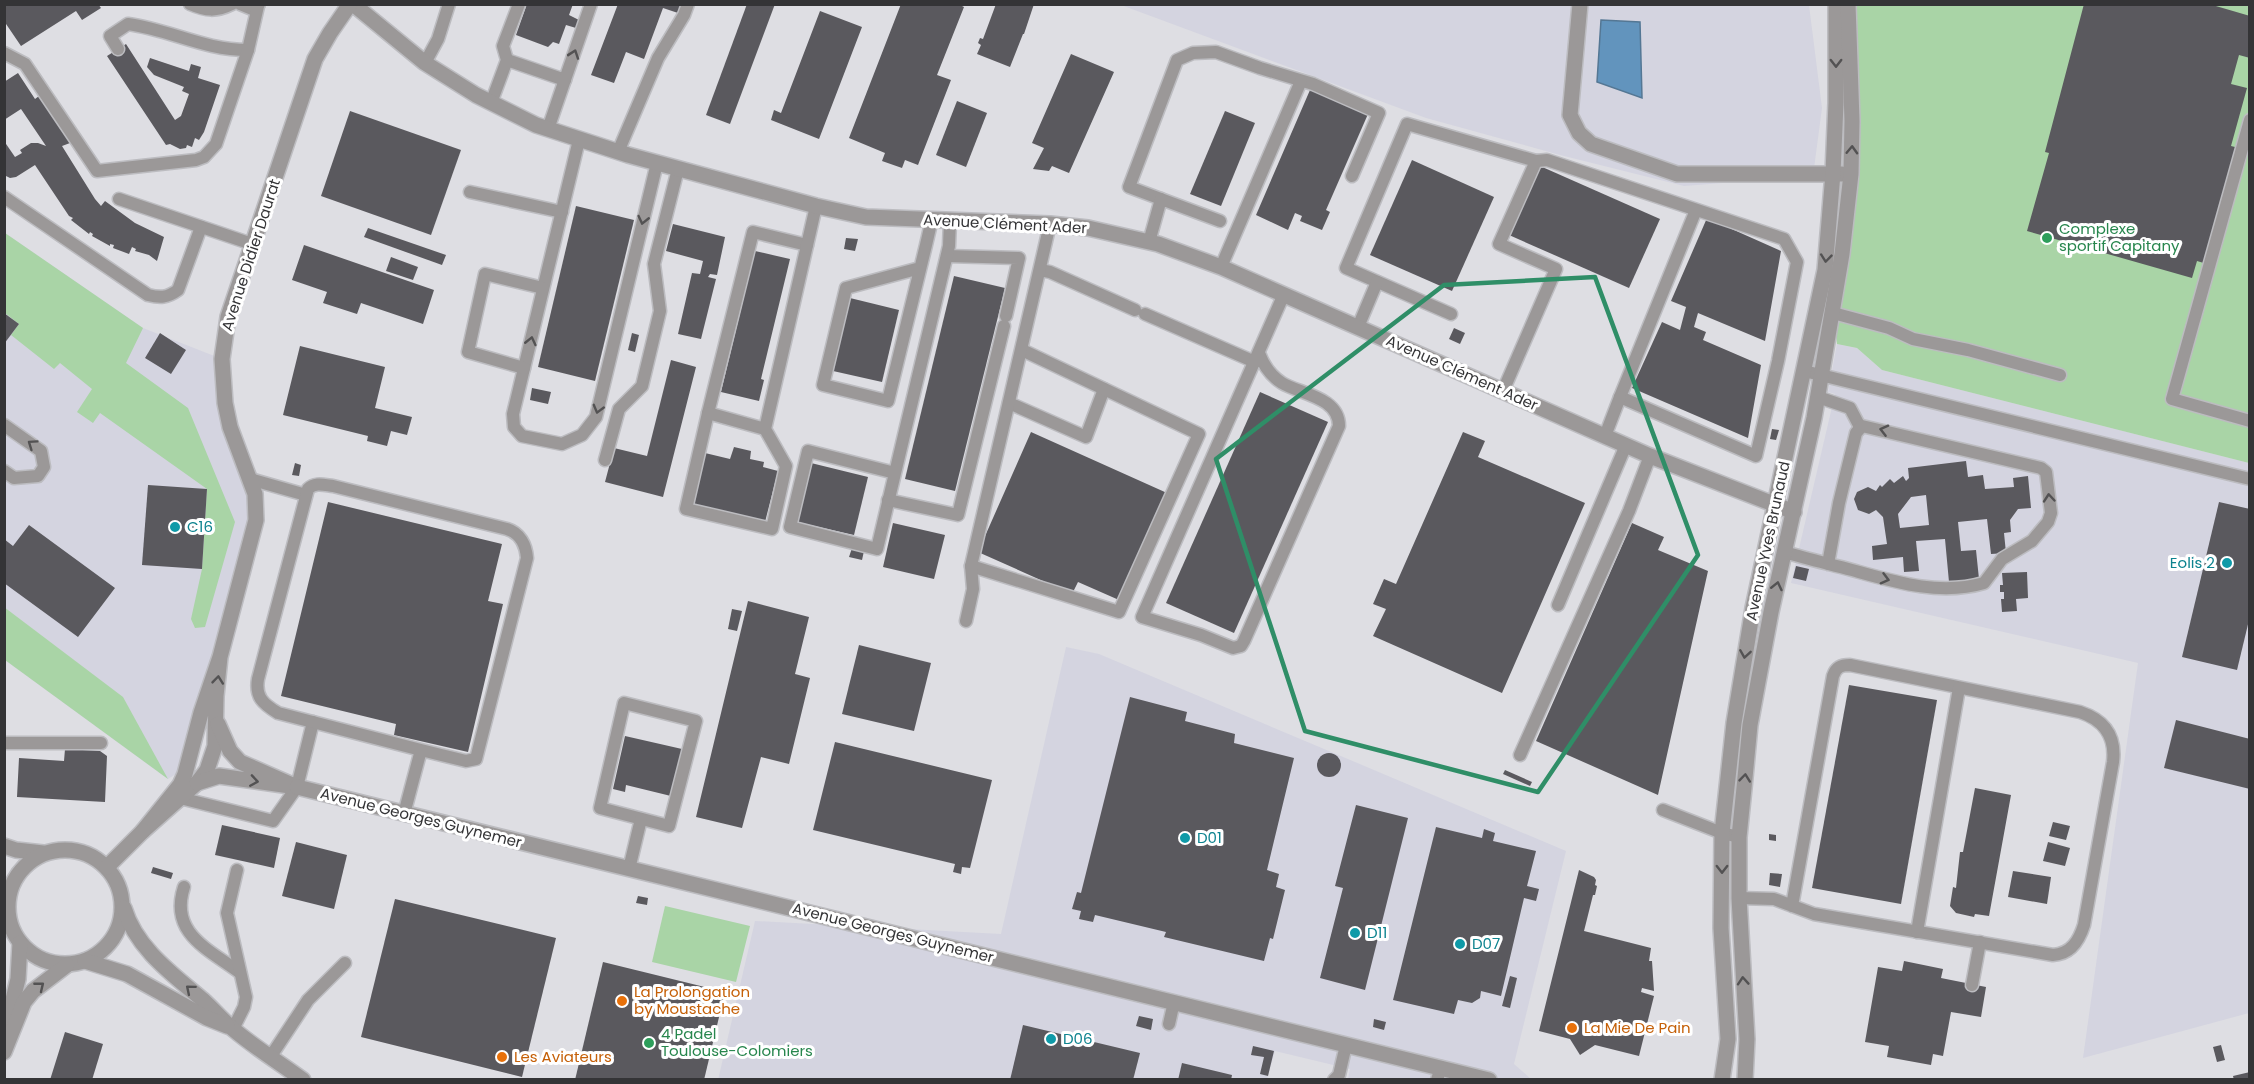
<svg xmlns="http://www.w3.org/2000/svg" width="2254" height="1084" font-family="Poppins,sans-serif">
<rect width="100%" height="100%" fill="#dedee3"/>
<g fill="#d4d4e0">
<polygon points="1121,5 1809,5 1822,108 1813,176 1684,186 1560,155 1426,118"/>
<polygon points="5,233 143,328 222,359 222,380 255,494 195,762 168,779 5,660"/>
<polygon points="1837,344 1857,348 1882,370 2249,463 2249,1013 2083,1058 2138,663 1791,583 1835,394 1828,392"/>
<polygon points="1066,647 1099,654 1566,851 1514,1064 1531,1079 1348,1079 1350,1069 1275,1051 1267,1079 718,1080 755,921 1001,934"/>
</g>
<g fill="#a9d4a6">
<polygon points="1848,5 2249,5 2249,463 1882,370 1857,348 1837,344 1833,313 1842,254"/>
<polygon points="5,233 143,328 126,363 188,408 235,522 205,627 195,628 191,619 202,569 207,489 100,413 93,423 77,412 92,389 60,363 54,369 11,335 19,324 5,313"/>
<polygon points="4,607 123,697 168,779 5,660"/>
<polygon points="665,906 750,926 736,982 652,962"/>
</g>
<polygon fill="#6294bd" stroke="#547794" stroke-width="1.5" points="1601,20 1640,22 1642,98 1597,82"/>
<g fill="#5a595e" fill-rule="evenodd">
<polygon points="4,4 98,4 101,8 82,20 76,11 21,46 4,21"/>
<polygon points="527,4 573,4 569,15 579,20 576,28 566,25 559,44 553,42 548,47 516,35"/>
<polygon points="618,4 681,4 678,13 663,8 644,59 626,52 614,83 591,75"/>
<polygon points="747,4 775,4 730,124 706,115"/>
<polygon points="901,4 958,4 964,7 937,75 951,80 918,165 905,160 902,168 882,161 885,153 849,138"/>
<polygon points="996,4 1034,4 1024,34 1023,34 1010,67 977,54 981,45 978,43 980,38 983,39"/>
<polygon points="2084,4 2209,4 2250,16 2250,58 2239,55 2231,84 2247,88 2231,146 2239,148 2207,264 2197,261 2192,278 2027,231 2049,153 2045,152"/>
<polygon points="820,11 862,27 819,139 771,120 774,110 781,113"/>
<polygon points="126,44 175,120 181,116 189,94 182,91 184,87 154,75 147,67 150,58 189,71 191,64 201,67 198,78 220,85 204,132 199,140 195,138 192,147 187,145 186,148 180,149 170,144 166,145 107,56"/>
<polygon points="1071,54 1114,72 1069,173 1052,166 1049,171 1033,169 1044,148 1032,143"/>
<polygon points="18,73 35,99 39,96 70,143 62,146 95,199 101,206 105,201 135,223 164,237 157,261 149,255 135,251 136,249 132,247 129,254 113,248 114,245 110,244 110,246 92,236 93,234 90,232 89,234 71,220 73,218 69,216 35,165 16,177 10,178 4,175 4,141 15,157 22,153 20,150 31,143 38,143 46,146 21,109 4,120 4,82"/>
<polygon points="1310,90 1368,114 1326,210 1330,212 1322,230 1300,221 1302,216 1295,213 1288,230 1256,215"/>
<polygon points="957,101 987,113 966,167 936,155"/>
<polygon points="350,111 461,150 431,235 321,196"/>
<polygon points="1225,111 1255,123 1221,206 1190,194"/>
<polygon points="1412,160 1494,197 1452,291 1370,255"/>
<polygon points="1540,166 1660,219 1629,288 1509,235"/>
<polygon points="576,206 634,220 595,381 538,367"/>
<polygon points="1707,218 1781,251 1765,341 1698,313 1694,327 1706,332 1703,340 1761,365 1748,438 1632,388 1662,322 1680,330 1686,307 1671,301"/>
<polygon points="673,224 725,237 717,275 710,274 708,277 716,279 701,339 678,334 692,273 700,274 703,261 666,251"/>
<polygon points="368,228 446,255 442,265 364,237"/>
<polygon points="846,238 858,239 855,251 844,249"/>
<polygon points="304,245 434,290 423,324 361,303 357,314 323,303 327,292 292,280"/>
<polygon points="755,251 790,259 761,379 764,380 759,401 721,392"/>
<polygon points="391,257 418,267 413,280 386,271"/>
<polygon points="954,276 1005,288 955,491 905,479"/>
<polygon points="850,298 899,310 882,382 833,371"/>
<polygon points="4,313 19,324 4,344"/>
<polygon points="1454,328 1465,333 1460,344 1449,339"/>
<polygon points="160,333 186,350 171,374 145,358"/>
<polygon points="632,333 639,335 635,352 628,350"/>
<polygon points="300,346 385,367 375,408 412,417 407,435 391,431 387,446 367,441 368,436 283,415"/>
<polygon points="671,360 696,367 663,497 605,482 614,448 647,456"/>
<polygon points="532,388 551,392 548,404 530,400"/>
<polygon points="1260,392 1328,422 1234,633 1166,603"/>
<polygon points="1772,429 1779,430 1776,440 1770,439"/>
<polygon points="1031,432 1167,493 1119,600 1078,582 1072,594 978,552"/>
<polygon points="1463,432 1485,441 1478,457 1585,503 1502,693 1373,636 1386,609 1373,604 1384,579 1396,584"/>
<polygon points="734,447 751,451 750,459 764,462 763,467 778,471 765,522 693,505 705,453 730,459"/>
<path d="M1966,461l2,16 15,-2 2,14 29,-2 -1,-9 15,-2 3,32 -13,1 -8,11 1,12 -7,1 2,20 -15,1 -4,-35 -29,3 3,29 15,-1 3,29 -30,3 -4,-43 -29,2 3,30 -15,1 -1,-15 -30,3 -1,-14 15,-2 -4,-27 -7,-7 -7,4 -11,-4 -4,-11 3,-7 11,-5 8,4 4,-6 2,2 8,-8 4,4 9,-7 3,5 3,-3 -1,-10zM1926,495l3,30 -29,3 -2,-14 13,-17z"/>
<polygon points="295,463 301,465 299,476 292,475"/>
<polygon points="811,463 868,477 854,535 797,522"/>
<polygon points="148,485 207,489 202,569 142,565"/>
<polygon points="328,502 502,544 488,601 503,604 468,752 394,735 396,724 281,696"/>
<polygon points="2219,502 2250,509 2250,616 2237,670 2182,657"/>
<polygon points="893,523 945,535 934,579 883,567"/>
<polygon points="1632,523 1664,537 1658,550 1708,571 1658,795 1536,741"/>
<polygon points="29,525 115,588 78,637 4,583 4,539 13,546"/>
<polygon points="852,548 864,551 862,560 849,557"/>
<polygon points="1796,566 1809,569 1806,581 1793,578"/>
<polygon points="2027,572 2028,598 2016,599 2017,611 2002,612 2001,599 2004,599 2004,592 2000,592 2000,585 2003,585 2002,573"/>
<polygon points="748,601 809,617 795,674 810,678 789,764 761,757 742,828 696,817"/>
<polygon points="732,609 742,611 737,631 728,629"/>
<polygon points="859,645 931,663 914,731 842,714"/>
<polygon points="1849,685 1937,700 1901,904 1812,888"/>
<polygon points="1130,697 1187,712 1185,721 1235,734 1234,743 1294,758 1267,870 1279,874 1276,887 1285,890 1273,939 1270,938 1264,961 1164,937 1166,932 1095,915 1093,922 1079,919 1081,911 1072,909 1077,892 1081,893"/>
<polygon points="2176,720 2250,739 2250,789 2164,768"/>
<polygon points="625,736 682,749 671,796 626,785 625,792 613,789"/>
<polygon points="835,742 992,780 970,868 962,867 961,874 953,872 955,864 813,830"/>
<polygon points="65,749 100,751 107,756 105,802 17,797 19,758 64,761"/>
<circle cx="1329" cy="765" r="12"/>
<polygon points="1505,770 1532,782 1530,786 1503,774"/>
<polygon points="1975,788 2011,795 1989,916 1975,914 1974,917 1956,913 1950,906 1953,887 1956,888 1960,852 1963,852"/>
<polygon points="1356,805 1408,818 1365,990 1320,978 1343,888 1335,886"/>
<polygon points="2053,822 2070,826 2066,840 2049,836"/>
<polygon points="222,825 280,838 274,868 215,855"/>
<polygon points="1436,827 1482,838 1484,829 1495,833 1493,841 1536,851 1527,886 1539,889 1536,901 1524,898 1501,996 1481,991 1480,998 1472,1003 1458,1000 1454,1014 1393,1000"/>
<polygon points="1769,834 1776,835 1776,841 1769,840"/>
<polygon points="296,842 347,855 334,909 282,896"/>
<polygon points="2048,842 2070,848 2065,866 2043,861"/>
<polygon points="153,867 173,873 171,879 151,873"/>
<polygon points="1579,870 1594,877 1596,880 1595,885 1597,886 1595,895 1593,895 1584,931 1651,948 1649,961 1652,961 1654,991 1642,988 1641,992 1654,996 1639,1056 1595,1045 1580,1055 1570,1039 1539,1031"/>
<polygon points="2013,871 2051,877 2047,904 2008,897"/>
<polygon points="1770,873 1782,874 1780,887 1769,885"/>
<polygon points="638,896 648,898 647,905 636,903"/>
<polygon points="395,899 556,938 522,1077 361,1037"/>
<polygon points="1904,961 1943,969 1941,978 1986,987 1981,1017 1951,1012 1943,1056 1933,1054 1931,1065 1887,1057 1889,1046 1865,1042 1878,967 1902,971"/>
<polygon points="603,962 725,992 704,1080 575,1080"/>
<polygon points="1510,976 1517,978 1510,1008 1502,1006"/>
<polygon points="1139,1016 1153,1019 1151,1030 1136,1026"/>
<polygon points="1374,1019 1386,1022 1384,1030 1373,1027"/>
<polygon points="1023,1025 1140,1053 1133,1080 1010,1080"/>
<polygon points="65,1032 103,1044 92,1080 50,1080"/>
<polygon points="2221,1045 2225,1060 2217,1062 2213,1047"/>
<polygon points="1253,1046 1274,1051 1268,1076 1260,1074 1264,1057 1251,1055"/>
<polygon points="1182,1063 1232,1075 1231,1080 1178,1080"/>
<polygon points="2250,1072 2250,1080 2234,1080 2233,1076"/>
</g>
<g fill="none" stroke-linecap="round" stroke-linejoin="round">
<g stroke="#bcbcc0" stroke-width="15">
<g id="lane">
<path d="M190,4c16,7 26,8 42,0"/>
<polyline points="240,4 252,9 259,4"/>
<path d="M118,49l-8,-13 18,-12c43,6 76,26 120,26"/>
<polyline points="4,53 25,64 97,171 196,160 204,157 216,144 248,50 258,6"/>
<polyline points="507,60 565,80"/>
<polyline points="425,63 438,39 449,4"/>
<polyline points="491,103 507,60 503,46 519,4"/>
<polyline points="2250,120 2172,399 2250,421"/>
<polyline points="548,129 591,4"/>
<polyline points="579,140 513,414 514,427 522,436 562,444 582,435 596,417 657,163"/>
<polyline points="618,152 658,58 684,15 688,4"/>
<polyline points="1536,161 1547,160 1784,239 1797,262 1778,361 1756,456 1620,397 1696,210"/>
<polyline points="470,192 562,212"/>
<path d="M4,197l144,98c12,3 19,3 30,-5l23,-63"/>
<polyline points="119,199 252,244"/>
<polyline points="1161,199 1129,187 1177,60 1193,53 1216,52 1260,68 1313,84 1379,113 1352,176"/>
<polyline points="1149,242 1161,199 1220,221"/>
<polyline points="947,256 1019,258 1006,316"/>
<polyline points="1221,267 1301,81"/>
<polyline points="920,268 846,288 823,385 888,401 926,245 932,219"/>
<polyline points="1040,270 1050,272 1135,310"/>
<polyline points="1833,313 1889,328 1913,339 1968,350 2060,375"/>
<polyline points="1145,314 1255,362"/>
<polyline points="1451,314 1346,268 1407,124 1536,161 1499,244 1556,269 1503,391"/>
<polyline points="1358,327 1377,282"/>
<path d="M1259,353c4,11 12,23 23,30 18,11 57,14 57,43l-95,215 -3,5 -8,2 -32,-13 -59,-18 142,-323"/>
<polyline points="524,368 468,352 485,274 543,288"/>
<polyline points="1804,371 2250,479"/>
<polyline points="1818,397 1850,408 1860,427"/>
<polyline points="1009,403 1086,437 1104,389"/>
<polyline points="708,413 753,232 807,245"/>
<polyline points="4,425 41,451 44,467 38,476 14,478 4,471"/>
<polyline points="765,429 786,466 772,529 686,509 708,413 765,429 816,206"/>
<polyline points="1605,436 1620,397"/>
<polyline points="605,460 619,409 642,386 660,311 654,264 678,169"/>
<polyline points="895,473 808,451 790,527 877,549 949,246 950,220"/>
<polyline points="250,479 306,495"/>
<polyline points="888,500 958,515 1004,326"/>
<path d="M1785,552c22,7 45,12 67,18 43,12 88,26 132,13l18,-24 30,-18 16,-19 3,-9 -5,-41 -5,-4 -179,-42 -6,7 -17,70 -11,61"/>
<polyline points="971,566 1119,612 1199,434 1022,350"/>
<polyline points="1558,605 1626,445"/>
<polyline points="966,621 973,589 971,566 1050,224"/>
<polygon points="624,703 696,721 669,826 600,808"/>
<polyline points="4,743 101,743"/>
<polyline points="1520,755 1629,511 1650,456"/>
<polyline points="180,798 273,821 297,787 313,722"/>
<polyline points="1663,810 1722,833 1739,837"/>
<path d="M404,814l17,-64 -143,-37c-15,-9 -23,-16 -20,-34l50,-190c7,-7 16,-4 25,-3l174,43c13,4 19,16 20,29l-51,201 -10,2 -45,-11"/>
<polyline points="629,869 641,819"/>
<path d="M184,887c-15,46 24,62 55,85"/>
<path d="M1739,898l35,1 40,15 239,41c18,-1 26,-14 31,-30l29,-163c3,-26 -9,-42 -33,-50l-230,-47c-9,0 -14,2 -17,11l-41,230"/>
<polyline points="1917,932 1959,688"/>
<polyline points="1972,985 1980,942"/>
<polyline points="1169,1024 1174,1002"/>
<polyline points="233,1029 244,1007 246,997 227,913 237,870"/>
<polyline points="271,1056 308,1000 345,963"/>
<polyline points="1334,1080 1339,1075 1346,1045"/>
<polyline points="1437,1080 1441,1067"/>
</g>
</g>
<g stroke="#bcbcc0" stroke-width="18">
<g id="street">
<polyline points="353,4 425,63 476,95 536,125 628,155 816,206 866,217 1050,224 1088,228 1158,244 1221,267 1650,456 1794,512"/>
<polyline points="1580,4 1570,115 1579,133 1591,144 1677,174 1842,174"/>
<polyline points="220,657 216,696 215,746 207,770 197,783 143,831 180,785 185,774 201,713 220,657 256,520 255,494 230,427 225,403 222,359 228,317 315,59 330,33 350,4"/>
<polyline points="197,783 219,776 297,787 240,762 230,751 218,724"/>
<polyline points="297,787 1489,1080"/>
<polyline points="4,846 16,850 43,853"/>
<circle cx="65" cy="907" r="57"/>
<polyline points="107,867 143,831"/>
<path d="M124,908c12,40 48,66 79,92 10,9 19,20 30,29 21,18 47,34 70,51"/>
<polyline points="85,961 127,974 207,1018 227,1026"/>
<polyline points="8,1020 18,979 20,943"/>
<polyline points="4,1052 24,1002 33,991 67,965"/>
<polyline points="1722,1080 1728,1039 1721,928 1722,833 1734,723 1753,608 1825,270 1833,173 1836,103 1836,4"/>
<polyline points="1745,1080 1747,1039 1739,898 1739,837 1744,788 1750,725 1771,612 1814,418 1842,254 1851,174 1852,121 1848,4"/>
</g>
</g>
<use href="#lane" stroke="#9b9898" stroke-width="12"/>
<use href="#street" stroke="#9b9898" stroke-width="15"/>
</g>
<defs><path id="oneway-chevron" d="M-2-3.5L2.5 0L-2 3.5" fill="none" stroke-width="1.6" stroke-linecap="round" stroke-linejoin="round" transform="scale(1.5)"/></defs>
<g stroke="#535253">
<use href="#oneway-chevron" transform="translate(574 54) rotate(-71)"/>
<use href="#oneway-chevron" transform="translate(1836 63) rotate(90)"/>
<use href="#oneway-chevron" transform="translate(1852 150) rotate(-88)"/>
<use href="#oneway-chevron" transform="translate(643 220) rotate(103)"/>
<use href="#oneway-chevron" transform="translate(1826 258) rotate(96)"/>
<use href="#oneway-chevron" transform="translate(531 341) rotate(-77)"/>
<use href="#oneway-chevron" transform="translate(598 409) rotate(105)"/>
<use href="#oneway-chevron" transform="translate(1884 430) rotate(-166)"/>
<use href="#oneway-chevron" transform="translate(32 444) rotate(-145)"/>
<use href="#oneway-chevron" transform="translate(2049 498) rotate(-95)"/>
<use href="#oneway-chevron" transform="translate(1885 579) rotate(15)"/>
<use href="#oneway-chevron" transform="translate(1777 586) rotate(-77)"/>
<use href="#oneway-chevron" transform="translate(1745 654) rotate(99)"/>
<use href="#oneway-chevron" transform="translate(218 680) rotate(-84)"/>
<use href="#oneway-chevron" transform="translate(1745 778) rotate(-84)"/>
<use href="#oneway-chevron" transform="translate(254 781) rotate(9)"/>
<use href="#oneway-chevron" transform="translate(1722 869) rotate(90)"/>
<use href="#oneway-chevron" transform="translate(1743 981) rotate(-94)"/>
<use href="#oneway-chevron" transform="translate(40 986) rotate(-39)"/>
<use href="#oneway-chevron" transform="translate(190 989) rotate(-140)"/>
</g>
<path fill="none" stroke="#2f8e67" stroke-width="4.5" stroke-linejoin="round" d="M1595,277l103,278 -160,237 -233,-61 -89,-272 228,-174z"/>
<g fill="#2e9e5b" stroke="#fff" stroke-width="2">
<circle cx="2047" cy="238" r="6"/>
<circle cx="649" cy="1043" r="6"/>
</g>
<g fill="#0f9aa8" stroke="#fff" stroke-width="2">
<circle cx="175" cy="527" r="6"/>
<circle cx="2227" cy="563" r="6"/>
<circle cx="1185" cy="838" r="6"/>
<circle cx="1355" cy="933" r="6"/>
<circle cx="1460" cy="944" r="6"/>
<circle cx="1051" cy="1039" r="6"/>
</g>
<g fill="#e8710a" stroke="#fff" stroke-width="2">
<circle cx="622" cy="1001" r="6"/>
<circle cx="1572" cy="1028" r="6"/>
<circle cx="502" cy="1057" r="6"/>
</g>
<g text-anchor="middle" stroke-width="6" stroke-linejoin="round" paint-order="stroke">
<g font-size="15" fill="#343436" stroke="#fff">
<text transform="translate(1005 224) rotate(3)" y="5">Avenue Clément Ader</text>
<text transform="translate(251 255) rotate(-72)" y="5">Avenue Didier Daurat</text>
<text transform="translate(1462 373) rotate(24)" y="5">Avenue Clément Ader</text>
<text transform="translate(1768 541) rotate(-78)" y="5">Avenue Yves Brunaud</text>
<text transform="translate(421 818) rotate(14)" y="5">Avenue Georges Guynemer</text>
<text transform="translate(893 933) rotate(14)" y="5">Avenue Georges Guynemer</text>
</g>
<g font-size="15" fill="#27864d" stroke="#fff" text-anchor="start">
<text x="2059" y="234">Complexe<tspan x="2059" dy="17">sportif Capitany</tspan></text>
<text x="661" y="1039">4 Padel<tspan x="661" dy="17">Toulouse-Colomiers</tspan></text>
</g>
<g font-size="15" fill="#0d838f" stroke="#fff" text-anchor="start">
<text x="187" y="532">C16</text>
<text x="2215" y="568" text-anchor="end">Eolis 2</text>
<text x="1197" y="843">D01</text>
<text x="1367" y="938">D11</text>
<text x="1472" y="949">D07</text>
<text x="1063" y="1044">D06</text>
</g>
<g font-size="15" fill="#c56008" stroke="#fff" text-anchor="start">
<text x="634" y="997">La Prolongation<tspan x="634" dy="17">by Moustache</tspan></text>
<text x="1584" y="1033">La Mie De Pain</text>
<text x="514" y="1062">Les Aviateurs</text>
</g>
</g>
<rect width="2254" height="1084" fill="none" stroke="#343436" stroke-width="12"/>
</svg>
